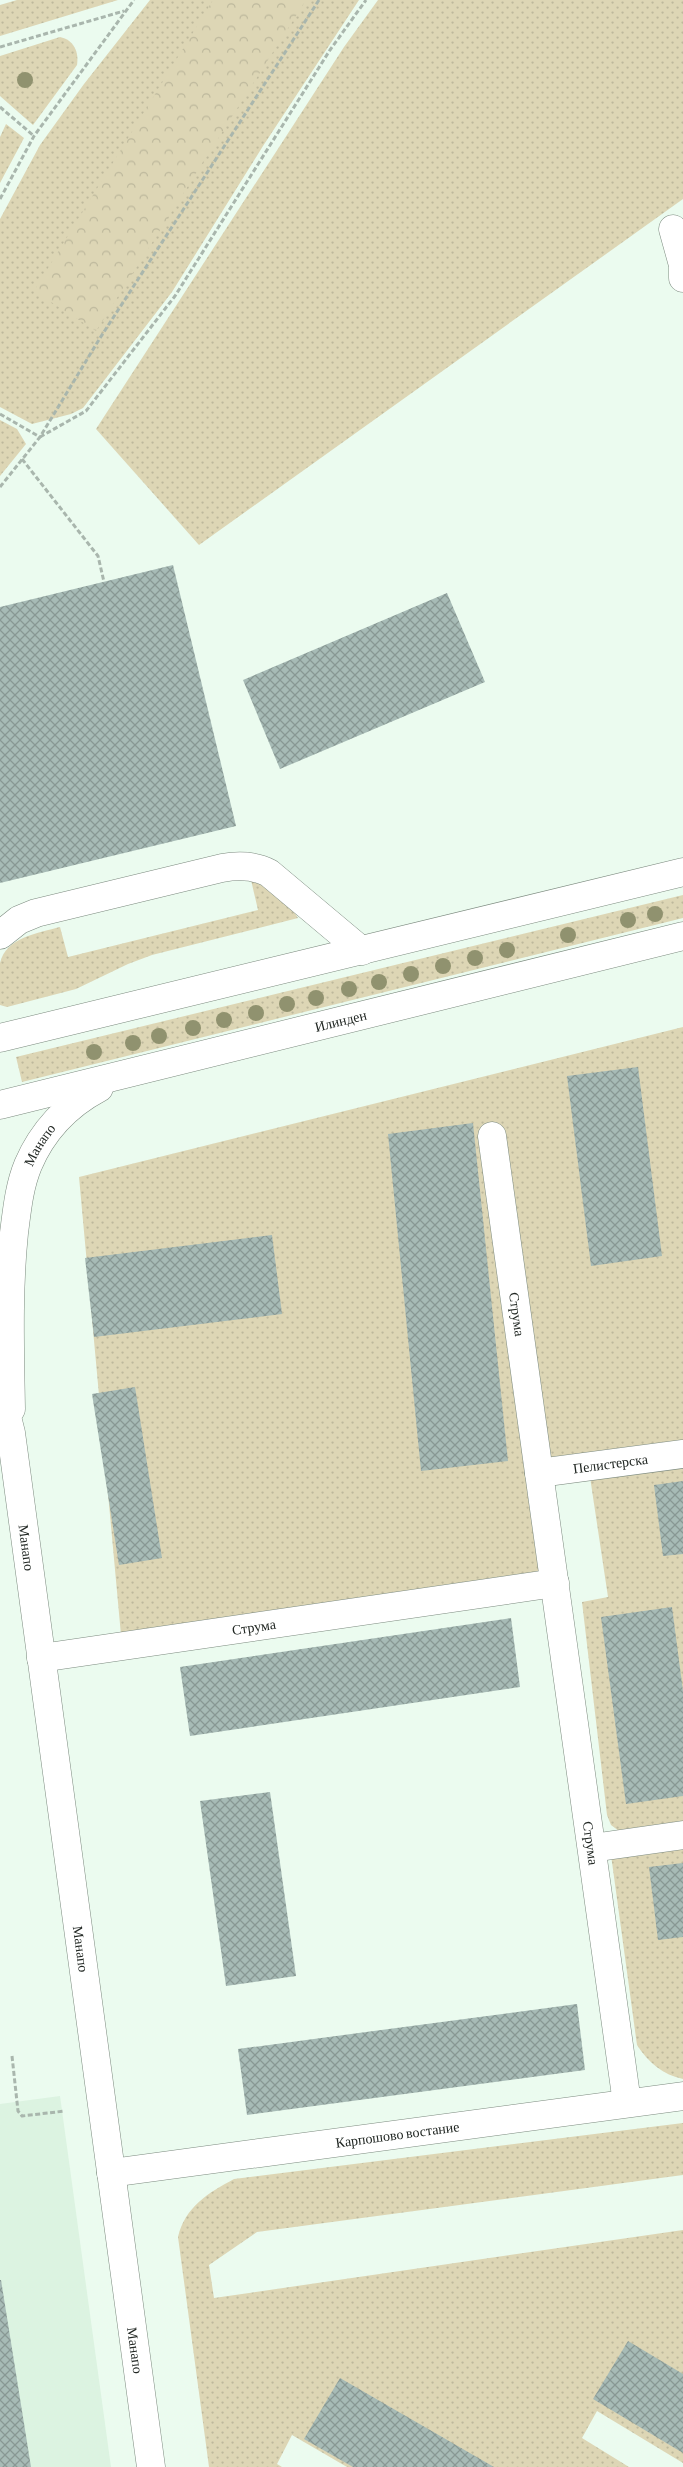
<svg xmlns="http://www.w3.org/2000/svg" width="683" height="2467" font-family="'Crimson Pro',serif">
<defs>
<pattern id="grass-dots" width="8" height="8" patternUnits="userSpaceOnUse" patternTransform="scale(1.25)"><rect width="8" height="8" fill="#ddd6b5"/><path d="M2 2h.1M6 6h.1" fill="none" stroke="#bdb89c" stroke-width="1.8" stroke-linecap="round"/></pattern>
<pattern id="park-crowns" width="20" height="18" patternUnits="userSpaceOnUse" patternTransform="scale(1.25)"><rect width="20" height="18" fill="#ddd6b5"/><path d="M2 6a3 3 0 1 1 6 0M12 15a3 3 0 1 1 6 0" fill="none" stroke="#bdb89c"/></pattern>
<pattern id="building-cross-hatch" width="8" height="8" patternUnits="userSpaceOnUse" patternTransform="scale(1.25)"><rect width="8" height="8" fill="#a7bbb6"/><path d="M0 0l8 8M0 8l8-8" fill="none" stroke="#889894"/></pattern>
</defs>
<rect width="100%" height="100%" fill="#ebfbef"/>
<polygon fill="#dcf3e1" points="60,2096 111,2467 0,2467 0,2104"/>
<g fill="url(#grass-dots)">
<polygon points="17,0 118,0 0,36 0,5"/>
<polygon points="150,0 359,0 263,146 172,292 83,408 71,414 32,424 0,407 0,219 40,145 84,84"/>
<polygon points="378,0 683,0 683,199 199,545 96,429 344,47"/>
<path d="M60,37c14,3 19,15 17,28l-44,60 -33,-29v-40z"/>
<polygon points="6,124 24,138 0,183 0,137"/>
<polygon points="0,420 17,429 26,444 0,476"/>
<path d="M251,880c18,7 37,20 47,38l-146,37 -24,9 -52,25 -69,18 -7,-2c0,-13 0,-30 0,-42 6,-26 39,-30 60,-36l8,30 190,-47z"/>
<polygon points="683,895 683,918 22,1082 16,1057"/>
<polygon points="683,1027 683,1454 539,1473 555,1583 122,1646 79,1177"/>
<polygon points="683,1464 683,1825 619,1831 611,1825 607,1815 582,1602 608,1597 590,1477"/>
<path d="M683,1846v233c-20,-4 -35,-17 -46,-34l-26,-190z"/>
<path d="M683,2123v52l-426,57 -48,33 5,33 469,-68v233l-86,-52 -15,27 47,29h-282l-55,-32 -15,29 5,3h-73l-31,-230c7,-30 30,-44 56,-58z"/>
</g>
<polygon fill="url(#park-crowns)" points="213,0 306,0 96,331 34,291"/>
<g fill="url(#building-cross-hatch)">
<polygon points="173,565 236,826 0,883 0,607"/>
<polygon points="447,593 485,682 280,769 243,680"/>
<polygon points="638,1067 662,1256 591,1266 567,1076"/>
<polygon points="473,1123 508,1461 421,1471 388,1134"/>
<polygon points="272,1235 282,1314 94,1337 85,1258"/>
<polygon points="135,1387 162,1558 119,1565 92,1394"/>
<polygon points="683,1481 683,1554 663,1556 654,1485"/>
<polygon points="672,1607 683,1691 683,1796 626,1804 601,1617"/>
<polygon points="511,1618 520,1687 190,1736 180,1667"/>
<polygon points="270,1792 296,1976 226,1986 200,1801"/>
<polygon points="683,1863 683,1937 658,1940 649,1867"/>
<polygon points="577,2004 585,2070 247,2115 238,2049"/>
<polygon points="0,2280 1,2280 31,2467 0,2467"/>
<polygon points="628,2341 683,2374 683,2453 593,2399"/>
<polygon points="340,2378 494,2467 353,2467 304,2439"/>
</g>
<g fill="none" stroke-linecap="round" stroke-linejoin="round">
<g stroke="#7c8a7f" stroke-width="29">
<g id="minor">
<polyline points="673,229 683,265 683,278"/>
<path d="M0,935l19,-15 17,-7 186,-45c17,-3 32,-3 47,5l93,78"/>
<polyline points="0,1038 683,872"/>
<path id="s1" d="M0,1105l683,-169"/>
<path id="s2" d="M492,1136l135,967"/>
<path id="s3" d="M0,1389l11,44 140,1034"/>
<path id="s4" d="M11,1409c-1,-59 -3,-118 3,-176 3,-23 5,-46 14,-68 14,-33 39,-60 71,-77"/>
<path id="s5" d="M539,1473l144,-19"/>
<path id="s6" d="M41,1658l514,-75"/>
<polyline points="592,1848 683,1835"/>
<path id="s7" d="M111,2173l572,-77"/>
</g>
</g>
<g stroke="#a9b6ad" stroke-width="3" stroke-dasharray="5 2.5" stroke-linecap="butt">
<polyline points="0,47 124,11"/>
<polyline points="0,107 34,136"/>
<polyline points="0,199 34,136 134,0"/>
<polyline points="0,414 40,437"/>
<polyline points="40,437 86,411 175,296 330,50 366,0"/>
<polyline points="22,459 98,556 104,582"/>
<polyline points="0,487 40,437 100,338 319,0"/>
<polyline points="12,2056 18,2111 22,2116 65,2111"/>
</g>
<use href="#minor" stroke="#fff" stroke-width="28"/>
</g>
<g fill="#90926f">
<circle cx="25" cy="80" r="8"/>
<circle cx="655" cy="914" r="8"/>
<circle cx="628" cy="920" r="8"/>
<circle cx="568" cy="935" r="8"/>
<circle cx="507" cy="950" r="8"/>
<circle cx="475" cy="958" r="8"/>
<circle cx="443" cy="966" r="8"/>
<circle cx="411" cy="974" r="8"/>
<circle cx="379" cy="982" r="8"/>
<circle cx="349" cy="989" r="8"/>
<circle cx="316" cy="998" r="8"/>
<circle cx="287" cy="1004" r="8"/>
<circle cx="256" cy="1013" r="8"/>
<circle cx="224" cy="1020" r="8"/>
<circle cx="193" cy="1028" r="8"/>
<circle cx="159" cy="1036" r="8"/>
<circle cx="133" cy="1043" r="8"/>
<circle cx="94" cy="1052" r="8"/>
</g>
<g text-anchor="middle" stroke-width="5" stroke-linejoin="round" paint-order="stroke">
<g font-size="14" fill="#222824" stroke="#ebfbef">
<text dy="5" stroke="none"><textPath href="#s1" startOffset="351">Илинден</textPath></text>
<text dy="5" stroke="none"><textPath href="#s4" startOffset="269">Манапо</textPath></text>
<text dy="5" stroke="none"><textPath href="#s2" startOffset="180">Струма</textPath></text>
<text dy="5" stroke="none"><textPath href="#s5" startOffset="72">Пелистерска</textPath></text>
<text dy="5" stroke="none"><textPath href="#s3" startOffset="161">Манапо</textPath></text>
<text dy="5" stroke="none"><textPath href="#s6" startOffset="215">Струма</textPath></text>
<text dy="5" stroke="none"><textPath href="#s2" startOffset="714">Струма</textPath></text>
<text dy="5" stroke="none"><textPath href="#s3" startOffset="566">Манапо</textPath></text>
<text dy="5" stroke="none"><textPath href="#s7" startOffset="289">Карпошово востание</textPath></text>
<text dy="5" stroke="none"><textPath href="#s3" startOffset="971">Манапо</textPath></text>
</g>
</g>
</svg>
